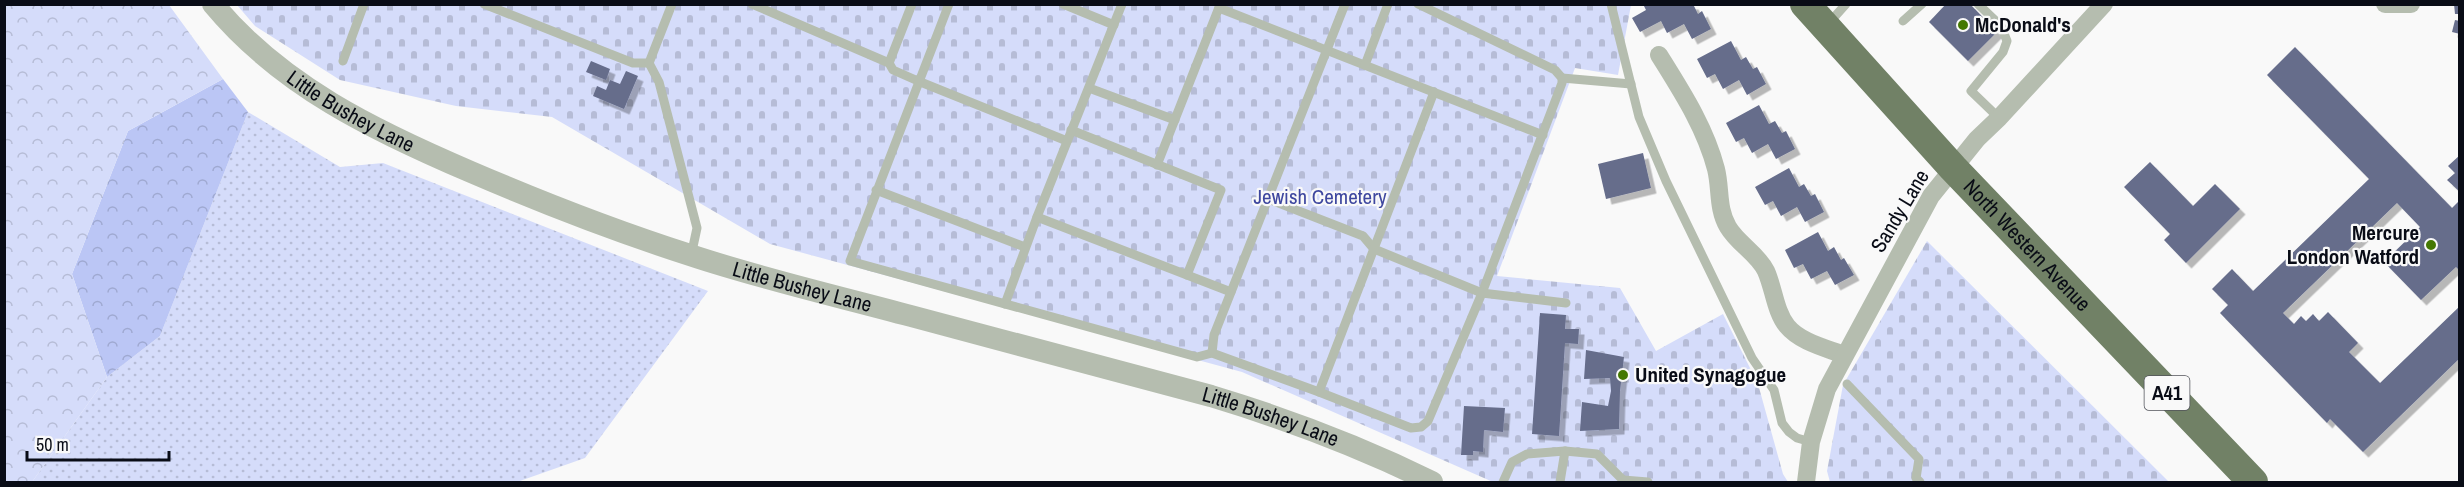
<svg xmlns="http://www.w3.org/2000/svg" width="2464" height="487" font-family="'Archivo Narrow',sans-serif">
<defs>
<pattern id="grass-dots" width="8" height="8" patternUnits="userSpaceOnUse" patternTransform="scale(1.5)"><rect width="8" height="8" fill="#d5dcfa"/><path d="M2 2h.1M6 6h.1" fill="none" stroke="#b6bcd6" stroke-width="1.8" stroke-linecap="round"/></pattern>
<pattern id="forest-crowns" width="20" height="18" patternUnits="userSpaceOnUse" patternTransform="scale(1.5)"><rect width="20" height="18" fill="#bbc6f5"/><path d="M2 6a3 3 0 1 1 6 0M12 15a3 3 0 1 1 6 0" fill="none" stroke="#9fa9d1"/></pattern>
<pattern id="cemetery-stones" width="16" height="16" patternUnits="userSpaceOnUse" patternTransform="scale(1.5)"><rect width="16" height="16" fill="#d5dcfa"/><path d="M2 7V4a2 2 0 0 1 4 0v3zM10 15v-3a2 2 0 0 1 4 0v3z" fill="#b6bcd6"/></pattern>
<pattern id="park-crowns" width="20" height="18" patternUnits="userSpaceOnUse" patternTransform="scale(1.5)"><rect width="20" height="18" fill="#d5dcfa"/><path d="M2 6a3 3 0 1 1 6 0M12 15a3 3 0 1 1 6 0" fill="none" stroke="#b6bcd6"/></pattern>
<filter id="shadow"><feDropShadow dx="5.5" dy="5.5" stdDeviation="0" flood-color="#0004"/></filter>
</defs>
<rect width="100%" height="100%" fill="#f9f9f9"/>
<polygon fill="url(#grass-dots)" points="248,112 340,167 383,163 708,291 585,458 517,482 32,482 107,377 160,336"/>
<polygon fill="url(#forest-crowns)" points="223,79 248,112 160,336 107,377 72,274 128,131"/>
<g fill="url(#cemetery-stones)">
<polygon points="237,5 1631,5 1618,75 1575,68 1497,276 1620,288 1656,351 1723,314 1758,384 1783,474 1788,482 1493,482 1242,372 770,244 552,117 456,106 340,80 255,26"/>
<polygon points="1927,241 2169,482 1830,482 1827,471 1843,385"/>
</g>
<polygon fill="url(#park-crowns)" points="4,5 169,5 223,79 128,131 72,274 107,377 32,482 5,482"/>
<g fill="#666d8b" filter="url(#shadow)">
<polygon points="1643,4 1693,4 1698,14 1702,11 1711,29 1692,39 1684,24 1667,33 1661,21 1640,32 1632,18 1646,10"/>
<polygon points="1946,4 1970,4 1997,32 1968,61 1929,22"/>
<polygon points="2454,4 2460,4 2460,14 2455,14"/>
<polygon points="2455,20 2460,21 2460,34 2452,32"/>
<polygon points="1731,41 1741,60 1746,57 1753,69 1757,67 1766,84 1747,95 1739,80 1723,89 1715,74 1707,78 1697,59"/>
<polygon points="2295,47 2452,208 2460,200 2458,213 2460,215 2460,271 2456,267 2421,300 2384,262 2420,227 2397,203 2283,313 2294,324 2301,316 2306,321 2313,314 2319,321 2328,312 2358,343 2349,352 2380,383 2460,306 2460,358 2363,452 2330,419 2327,423 2220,313 2228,305 2212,289 2232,269 2253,291 2369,179 2267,75"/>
<polygon points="591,61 610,69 606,80 586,72"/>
<polygon points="626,71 638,76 624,109 593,96 597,86 606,90 610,80 620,84"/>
<polygon points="1759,105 1769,124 1775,121 1782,133 1786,131 1795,149 1776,159 1768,144 1752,153 1744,138 1736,142 1726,123"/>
<polygon points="1643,153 1651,188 1606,199 1598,164"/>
<polygon points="2460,155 2460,192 2447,180 2455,173 2448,166"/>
<polygon points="2150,162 2193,206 2215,184 2240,209 2186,263 2164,240 2170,234 2124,187"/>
<polygon points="1789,168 1799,187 1804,184 1811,196 1815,194 1824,212 1805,222 1797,207 1781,216 1773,201 1765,205 1755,187"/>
<polygon points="1818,232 1828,251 1834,247 1841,260 1844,258 1854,275 1835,285 1827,271 1811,279 1803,264 1794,268 1785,250"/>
<polygon points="1540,313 1566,315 1565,329 1579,329 1578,344 1565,343 1559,436 1532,434"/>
<polygon points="1586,350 1624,357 1620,391 1619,429 1580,431 1582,402 1608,406 1611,391 1610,378 1584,379"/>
<polygon points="1464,406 1505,408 1503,432 1484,430 1483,452 1473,451 1473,455 1461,455"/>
</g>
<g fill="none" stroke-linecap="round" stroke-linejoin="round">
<g stroke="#b5bdaf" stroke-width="9">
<polyline points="484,4 633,63 649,63"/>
<polyline points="672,4 649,63 659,82 697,228 691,256"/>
<polyline points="752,4 889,63 893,70 918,81 1067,141"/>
<polyline points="949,4 850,261 1197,357 1212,353 1319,392 1411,428 1421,427 1428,421 1482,293 1562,83 1562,78 1555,70 1418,4"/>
<polyline points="1063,4 1114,25"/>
<polyline points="1611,4 1639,117 1666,181 1752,358 1774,390 1782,423 1789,432 1797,438 1811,442"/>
<polyline points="1978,4 2001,26 2007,41 2003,52 1971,91 1999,118"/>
<polyline points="1219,8 1543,135"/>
<polyline points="1903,21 1922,4"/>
<polyline points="1829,23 1846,4"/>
<polyline points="343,61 364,4"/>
<polyline points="889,63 912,4"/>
<polyline points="1365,65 1388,4"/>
<polyline points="1562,78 1631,84"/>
<polyline points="1089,88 1175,120"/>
<polyline points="1071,130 1221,190 1187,275"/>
<polyline points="1157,165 1220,5"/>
<polyline points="876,190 1025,247"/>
<polyline points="1268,199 1363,236 1374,249 1482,293 1566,303"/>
<polyline points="1037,217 1231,292"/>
<polyline points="1005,304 1037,217 1122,4"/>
<polyline points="1212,353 1214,335 1345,4"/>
<polyline points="1847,384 1919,459 1916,478 1920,482"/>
<polyline points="1319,392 1434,92"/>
<polyline points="1623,480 1648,482"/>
<polyline points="1503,482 1512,462 1527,454 1565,451 1597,454 1625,482"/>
<polyline points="1560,482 1565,451"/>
</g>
<g stroke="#b5bdaf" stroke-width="18">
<polyline points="2385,4 2411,4"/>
<path d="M1659,55c23,37 46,72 57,114 5,20 1,39 12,58 10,17 29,26 38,44 8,18 9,40 21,55 13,16 39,22 57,29"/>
<polyline points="1806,482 1811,442 1827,389 1931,196 1977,139 1999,118 2104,4"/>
</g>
<path stroke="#b5bdaf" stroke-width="22" id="s1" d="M213,4c68,82 162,127 258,168 72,31 144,59 219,83 72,24 147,41 221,61 100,26 200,53 300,80 76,23 150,51 221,86"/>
<path stroke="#718166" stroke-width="30" id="s2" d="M1805,4l148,164 300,314"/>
</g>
<g fill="#447802" stroke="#f9f9f9" stroke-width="2">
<circle cx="1963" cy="25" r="6"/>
<circle cx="2431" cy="245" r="6"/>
<circle cx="1623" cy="375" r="6"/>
</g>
<g text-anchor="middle" stroke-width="4.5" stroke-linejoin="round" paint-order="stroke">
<rect fill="#f9f9f9" stroke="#51535a" stroke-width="1.5" x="2144.5" y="376" width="45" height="34" rx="4.5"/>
<g font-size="20" font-weight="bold" fill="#090c16">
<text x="2167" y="400">A41</text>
</g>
<g font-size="21" font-weight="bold" fill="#090c16" stroke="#f9f9f9" text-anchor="start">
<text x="1975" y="32">McDonald's</text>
<text x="2419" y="240" text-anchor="end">Mercure<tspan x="2419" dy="24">London Watford</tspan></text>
<text x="1635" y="382">United Synagogue</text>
</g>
<g font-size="21" fill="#090c16" stroke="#f9f9f9">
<text dy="7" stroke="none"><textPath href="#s1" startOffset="176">Little Bushey Lane</textPath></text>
<text transform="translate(1900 211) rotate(-59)" y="7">Sandy Lane</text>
<text dy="7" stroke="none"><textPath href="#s2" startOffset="328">North Western Avenue</textPath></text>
<text dy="7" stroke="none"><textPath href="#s1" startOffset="662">Little Bushey Lane</textPath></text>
<text dy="7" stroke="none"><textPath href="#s1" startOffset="1148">Little Bushey Lane</textPath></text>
</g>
<g font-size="21" fill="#3e479f" stroke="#f9f9f9">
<text x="1320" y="204">Jewish Cemetery</text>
</g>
</g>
<rect width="2464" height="487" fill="none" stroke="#090c16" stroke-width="12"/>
<path d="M27 451v9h142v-9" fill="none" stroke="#090c16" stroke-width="3"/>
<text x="36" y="451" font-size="18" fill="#090c16" stroke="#f9f9f9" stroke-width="4.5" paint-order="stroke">50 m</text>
</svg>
